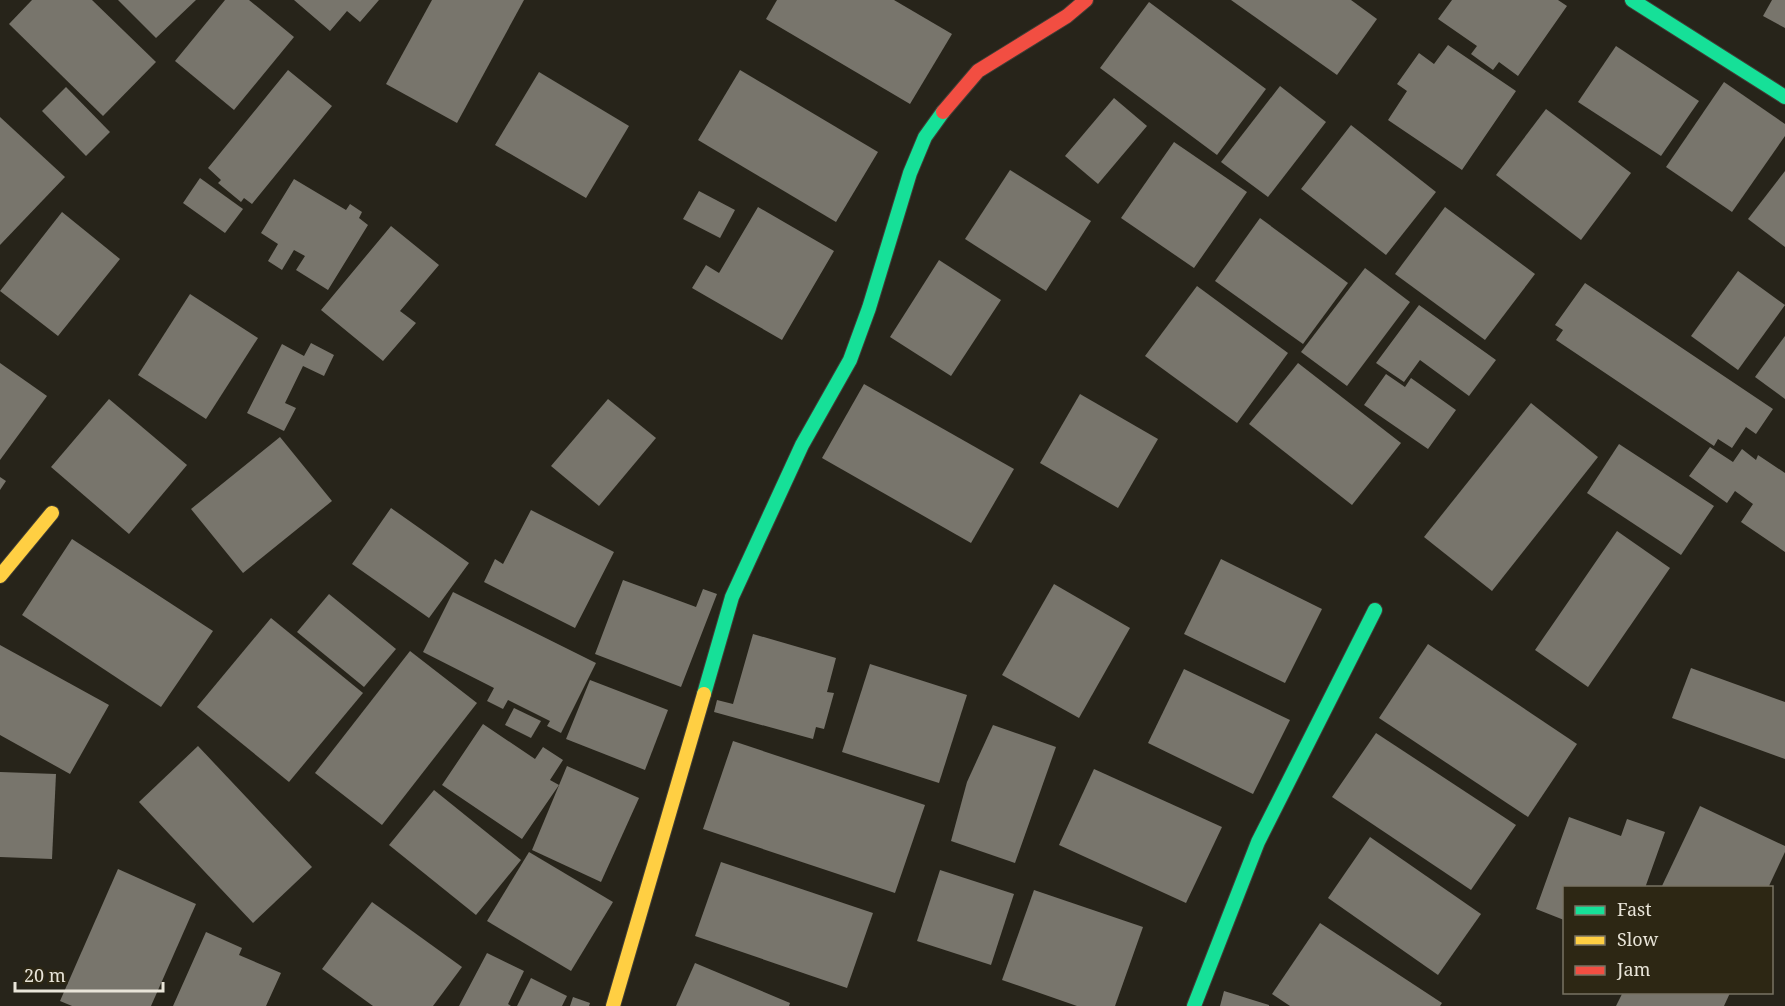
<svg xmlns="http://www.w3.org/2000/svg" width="1785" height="1006" font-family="'Noto Serif',serif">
<rect width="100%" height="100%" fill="#27241a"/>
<g fill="#78756c">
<polygon points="32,0 92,0 156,62 103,116 9,24"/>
<polygon points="118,0 196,0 156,38"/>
<polygon points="225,0 249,0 294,37 234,110 175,61"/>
<polygon points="294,0 379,0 360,22 347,11 330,31"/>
<polygon points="432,0 524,0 457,123 386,84"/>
<polygon points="777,0 894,0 952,34 910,104 766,19"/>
<polygon points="1231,0 1351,0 1377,19 1337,75"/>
<polygon points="1452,0 1558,0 1567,6 1518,76 1499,62 1493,70 1471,54 1477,46 1438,19"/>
<polygon points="1772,0 1785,0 1785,28 1763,16"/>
<polygon points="1149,2 1266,89 1217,155 1100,68"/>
<polygon points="1448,45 1516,91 1462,170 1388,120 1407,91 1397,84 1419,53 1434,64"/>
<polygon points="1616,46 1699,101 1661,156 1578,102"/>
<polygon points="288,70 332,106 252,204 244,198 241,202 218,183 221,180 208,168"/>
<polygon points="740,70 878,152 836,222 698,140"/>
<polygon points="539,72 629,126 586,198 495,145"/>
<polygon points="1724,82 1785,124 1785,136 1732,212 1666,167"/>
<polygon points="1280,86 1326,122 1268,197 1221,162"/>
<polygon points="66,87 110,132 86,156 42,111"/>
<polygon points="1114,98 1147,126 1098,184 1065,156"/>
<polygon points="1546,109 1631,173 1581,240 1496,175"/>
<polygon points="0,117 65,177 0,245"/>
<polygon points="1351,125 1436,192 1386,255 1301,189"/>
<polygon points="1174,142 1247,192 1194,268 1121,218"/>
<polygon points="1010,170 1091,221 1046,291 965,239"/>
<polygon points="1785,171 1785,247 1748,219"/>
<polygon points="200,178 243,209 225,233 183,203"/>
<polygon points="294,179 346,210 350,204 362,212 359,218 368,225 328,290 296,270 305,256 294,250 282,270 268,261 278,244 261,233"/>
<polygon points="699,191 735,210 720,238 683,219"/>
<polygon points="758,207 834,251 782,340 692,288 706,265 719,273"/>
<polygon points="1445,207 1535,274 1485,340 1395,274"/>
<polygon points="62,212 120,259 58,336 0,291"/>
<polygon points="1260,218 1348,283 1303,344 1215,281"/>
<polygon points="391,226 439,265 400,311 416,323 383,361 321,310"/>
<polygon points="939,260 1001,300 951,376 890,337"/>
<polygon points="1365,268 1410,302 1347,386 1301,352"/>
<polygon points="1738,271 1785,305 1738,370 1691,336"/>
<polygon points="1585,283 1773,409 1756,434 1746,427 1732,448 1718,439 1714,446 1556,340 1563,330 1555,325"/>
<polygon points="1197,286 1288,353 1237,423 1145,356"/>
<polygon points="190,294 258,338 206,419 138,375"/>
<polygon points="1419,305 1496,360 1469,396 1420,360 1404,382 1376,363"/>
<polygon points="1785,336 1785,399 1755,377"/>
<polygon points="311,343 334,355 324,376 303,366 285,403 296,408 284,431 247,413 282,344 304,356"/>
<polygon points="0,363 47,396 0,460"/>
<polygon points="1298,363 1401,443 1352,505 1249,424"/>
<polygon points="1386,374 1405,387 1411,378 1456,410 1428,449 1364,405"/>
<polygon points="864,384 1014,469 971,543 822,458"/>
<polygon points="1080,394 1158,439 1118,508 1040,463"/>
<polygon points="109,399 187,465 129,534 51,467"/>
<polygon points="608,399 656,438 599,506 551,466"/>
<polygon points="1531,403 1598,457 1492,591 1424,537"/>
<polygon points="280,437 332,501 243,573 191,509"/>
<polygon points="1619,444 1714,506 1681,555 1587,493"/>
<polygon points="1710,447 1733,462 1742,449 1756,460 1758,455 1785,473 1785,552 1741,522 1753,504 1735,491 1727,503 1689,476"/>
<polygon points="0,477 6,481 0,490"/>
<polygon points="391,508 469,563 429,618 352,564"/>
<polygon points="531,510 614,552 575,628 484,582 495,559 503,564"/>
<polygon points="1617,531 1670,568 1588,687 1535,650"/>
<polygon points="72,539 213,631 161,707 22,615"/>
<polygon points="1221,559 1322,609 1285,683 1184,634"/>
<polygon points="623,580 696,607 703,589 717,594 681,687 595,654"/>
<polygon points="1054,584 1130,628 1079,718 1002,675"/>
<polygon points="453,592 596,663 561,733 547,726 550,721 508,700 503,709 487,701 494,688 423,652"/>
<polygon points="329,594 396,649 364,687 297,632"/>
<polygon points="271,618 363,693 289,782 197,707"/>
<polygon points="753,634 836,658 827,692 834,693 824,729 816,727 813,739 714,712 717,700 733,704"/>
<polygon points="1428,644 1577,744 1528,817 1379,718"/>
<polygon points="0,645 109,705 70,774 0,735"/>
<polygon points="410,651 477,703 382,825 315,773"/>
<polygon points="870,664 967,695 939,783 842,752"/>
<polygon points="1691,668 1785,702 1785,759 1672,718"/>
<polygon points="1184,669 1290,720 1253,794 1148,743"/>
<polygon points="590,680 668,710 645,770 566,739"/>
<polygon points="514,708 541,721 531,738 505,725"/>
<polygon points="483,724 535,759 543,747 563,760 550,780 559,785 522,839 442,785"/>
<polygon points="993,725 1056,747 1015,863 951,841 967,782"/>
<polygon points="1376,733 1516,825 1471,890 1332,797"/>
<polygon points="733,741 925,805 895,893 703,829"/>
<polygon points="198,746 312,867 253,923 139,802"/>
<polygon points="567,766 639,798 601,882 532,850"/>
<polygon points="1094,769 1222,827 1186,903 1059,845"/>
<polygon points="0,772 56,774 52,859 0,857"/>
<polygon points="434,790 521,860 476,915 389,845"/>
<polygon points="1700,806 1785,846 1785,852 1768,888 1661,888"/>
<polygon points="1569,817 1621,836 1627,819 1665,832 1645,888 1564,888 1564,920 1536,909"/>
<polygon points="1370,837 1481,914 1438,975 1328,898"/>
<polygon points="529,852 613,902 571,971 487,921"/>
<polygon points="721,862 873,913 847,988 695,936"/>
<polygon points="118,869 196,904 151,1006 72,1006 60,1001"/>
<polygon points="940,870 1014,894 991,965 917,941"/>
<polygon points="1034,890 1143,927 1115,1006 1077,1006 1002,980"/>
<polygon points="372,902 462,967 433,1006 373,1006 322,969"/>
<polygon points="1320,923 1442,1003 1440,1006 1290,1006 1272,994"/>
<polygon points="206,932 242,948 239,955 281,973 266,1006 173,1006"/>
<polygon points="487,953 524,971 508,1004 511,1006 459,1006"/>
<polygon points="695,963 790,1003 789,1006 676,1006"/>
<polygon points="531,978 567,996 562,1006 517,1006"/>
<polygon points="1224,991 1269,1005 1269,1006 1220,1006"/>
<polygon points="1623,992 1728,992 1730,993 1724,1006 1616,1006"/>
<polygon points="573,997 590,1003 589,1006 570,1006"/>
</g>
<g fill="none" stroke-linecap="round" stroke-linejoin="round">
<g stroke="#413e36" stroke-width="16">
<g id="fast">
<polyline points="1632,0 1785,97"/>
<polyline points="704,694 732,597 802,445 850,360 869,308 910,173 925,137 943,112"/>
<polyline points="1194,1006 1258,842 1375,610"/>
</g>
</g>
<g stroke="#413e36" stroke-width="16">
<g id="slow">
<polyline points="0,576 52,513"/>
<polyline points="613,1006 704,694"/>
</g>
</g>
<g stroke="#413e36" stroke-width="16">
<polyline id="jam" points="943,112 978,71 1067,16 1086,0"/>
</g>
<use href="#fast" stroke="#16e098" stroke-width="14"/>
<use href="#slow" stroke="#ffcf43" stroke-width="14"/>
<use href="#jam" stroke="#f24e42" stroke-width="14"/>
</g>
<rect x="1563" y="886" width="210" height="108" fill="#2d2714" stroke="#787363" stroke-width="1.5"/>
<rect x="1575" y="906" width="30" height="9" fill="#16e098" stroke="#787363" stroke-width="1.5"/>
<text x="1617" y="916" font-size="18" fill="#e9e5d9">Fast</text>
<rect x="1575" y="936" width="30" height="9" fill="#ffcf43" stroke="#787363" stroke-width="1.5"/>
<text x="1617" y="946" font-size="18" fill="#e9e5d9">Slow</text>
<rect x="1575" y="966" width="30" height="9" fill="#f24e42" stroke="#787363" stroke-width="1.5"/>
<text x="1617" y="976" font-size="18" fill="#e9e5d9">Jam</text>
<path d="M15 982v9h148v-9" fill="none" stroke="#e9e5d9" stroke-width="3"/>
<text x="24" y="982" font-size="18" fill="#e9e5d9" stroke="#2d2714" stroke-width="4.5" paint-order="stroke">20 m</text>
</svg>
